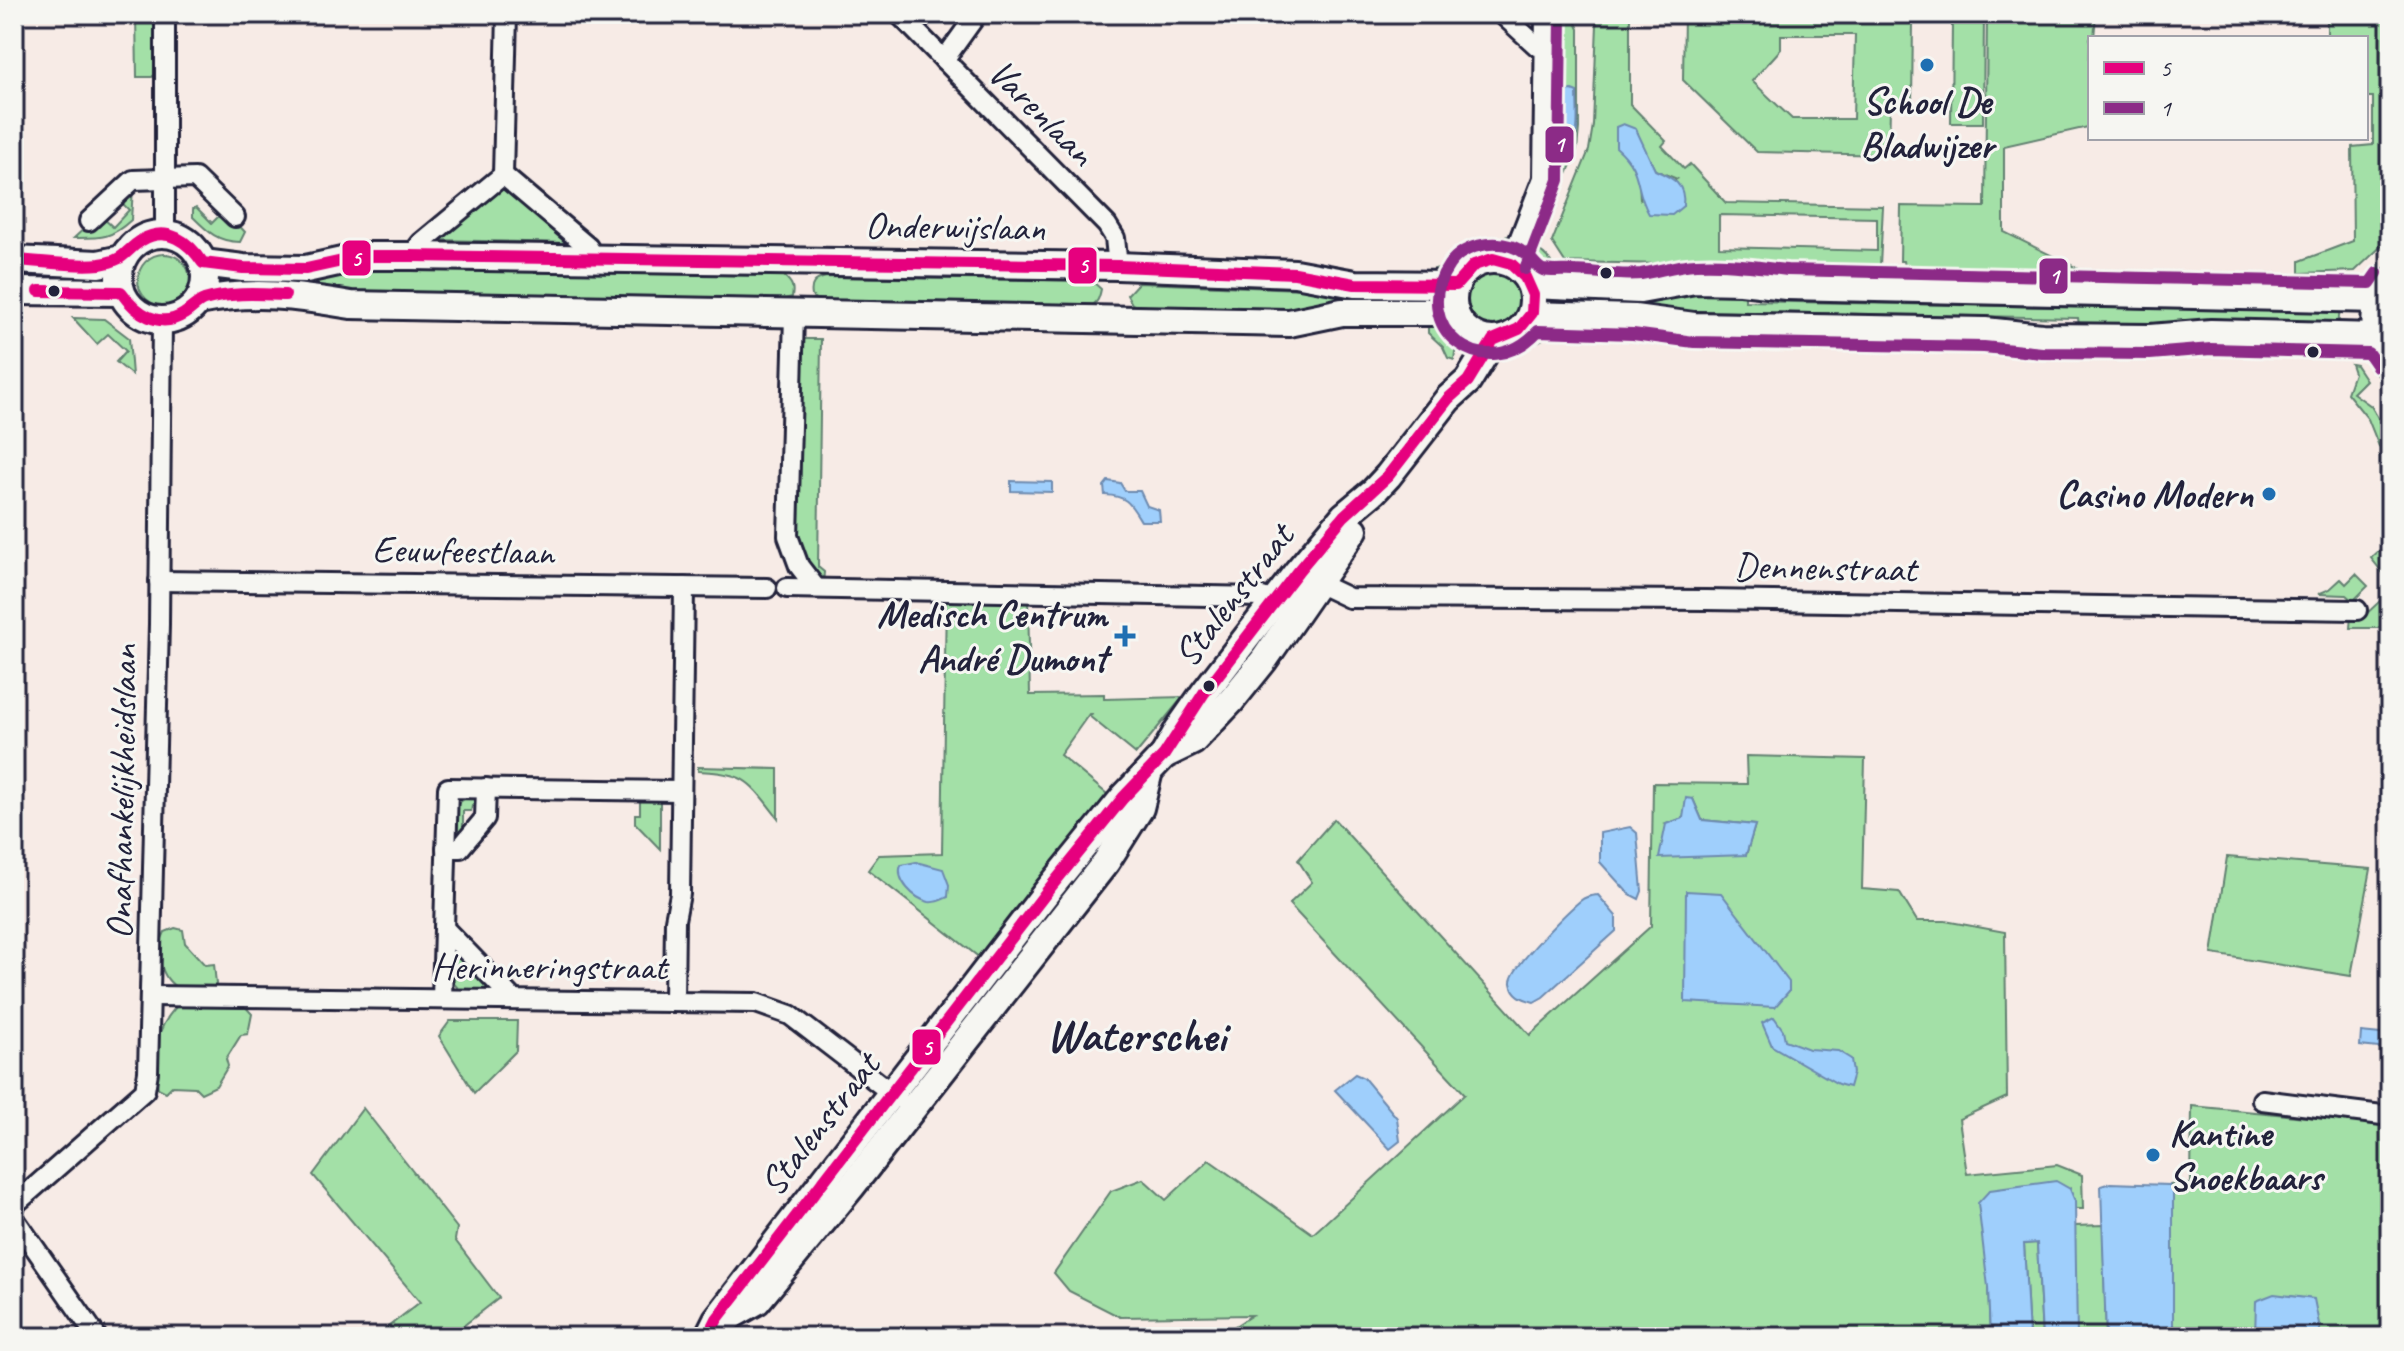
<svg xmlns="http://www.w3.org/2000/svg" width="2404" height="1351" font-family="Caveat,sans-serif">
<rect width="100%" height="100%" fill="#f7ebe6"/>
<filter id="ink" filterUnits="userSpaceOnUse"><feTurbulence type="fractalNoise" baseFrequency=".0125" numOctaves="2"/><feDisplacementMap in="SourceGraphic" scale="16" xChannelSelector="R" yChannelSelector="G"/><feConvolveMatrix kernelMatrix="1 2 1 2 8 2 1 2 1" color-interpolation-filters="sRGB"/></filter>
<g filter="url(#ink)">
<g fill="#a3e0a7" stroke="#628171" stroke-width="2" fill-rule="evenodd">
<polygon points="136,14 156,14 158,71 152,77 137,77"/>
<polygon points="1554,14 1572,14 1579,29 1579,128 1577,149 1545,231 1535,227 1555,168"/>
<path d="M1591,14h39v90l36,37 -4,5 22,23 6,-5 36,39 157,3 -3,60 -184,-5 -26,3 -105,-2 -13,-20 37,-92 4,-25 4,-101zM1645,151l10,19 22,9 -37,20 -1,-20 -11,-21zM1719,215l158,3v33l-158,-4z"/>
<path d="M1684,14h201v7h28l-1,83 -22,1 -1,50 -132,-3 -74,-72zM1781,35h74l-2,84h-61l-40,-38 29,-32z"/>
<polygon points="1960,14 1984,14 1983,123 1951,123 1952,22 1960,22"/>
<polygon points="1987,14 2096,14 2094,38 2090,38 2088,127 2004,146 2004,232 2079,269 1905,267 1904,261 1900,261 1901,206 1985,207"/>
<polygon points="2327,14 2390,14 2390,238 2355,271 2300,273 2300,261 2353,241 2352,147 2373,145 2373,97 2366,97 2366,38 2327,38"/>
<polygon points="495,187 511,187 575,243 434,240"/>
<path d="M133,188l-2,32c-21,19 -29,18 -57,18l15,-14 14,-6 10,9 16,-17 -9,-9z"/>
<path d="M196,207l16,16 10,-10 13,8 10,11 -5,10c-22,0 -32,-10 -47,-25v-8z"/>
<polygon points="1507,236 1511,237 1505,246 1498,250 1482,254 1450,273 1430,279 1432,270 1449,264 1468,250"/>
<path d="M1529,245c14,6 25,15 28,32l-19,1 -11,-23z"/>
<circle cx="164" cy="280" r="26"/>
<polygon points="14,269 80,271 80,286 14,285"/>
<path d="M382,270l402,6c8,7 10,11 8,21l-15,4 -530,-13 1,-14z"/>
<circle cx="1494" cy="299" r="27"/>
<path d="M826,277l266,4 9,8c-2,11 -4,15 -15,19l-267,-6 -7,-6c-2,-12 2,-16 14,-19z"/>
<polygon points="2153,278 2230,279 2230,285 2153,285"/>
<polygon points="1138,283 1410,293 1410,309 1271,310 1140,308 1132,304 1127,295"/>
<polygon points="1694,294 1745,295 1745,301 2107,308 2108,302 2340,304 2338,329 2079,325 2078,318 1699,311 1698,317 1579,311 1579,297"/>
<polygon points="73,318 104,319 129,338 132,375 116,362 126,351 108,334 97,344"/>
<path d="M1428,321c28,2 30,14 26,39l-6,-2 -5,-11 -15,-14z"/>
<path d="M1560,325l-1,8c-18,4 -26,14 -42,20 -11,5 -20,7 -31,14l15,-16 19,-6 21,-17z"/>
<polygon points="799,339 821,339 818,567 824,572 823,584 806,571 794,528"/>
<path d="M2356,342l14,2 20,23v19c-16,-13 -27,-25 -34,-44z"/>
<polygon points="2351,364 2356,365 2366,380 2353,393 2371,406 2390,438 2390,582 2371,558 2381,549 2380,449 2368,419 2347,393 2354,373"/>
<polygon points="2356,574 2368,586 2353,601 2346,595 2318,594 2330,589 2341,579 2346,584"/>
<polygon points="946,597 1028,598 1030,695 1104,694 1104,699 1183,697 1136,754 1089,716 1093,714 1089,714 1060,755 1107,794 980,958 868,870 879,855 942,853"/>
<polygon points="2381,600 2390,608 2390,628 2350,628 2351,616 2363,617"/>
<path d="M1746,756l119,3 -3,130 37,3 18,29h28l60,11 2,165 -48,22 8,55 90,-9 25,10 1,34h-8l-5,-20 -82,98 2,50h-772l34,-22 -132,2 -51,-26 -15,-18 57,-82 32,-12 23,21 43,-40 104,74 152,-140 -176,-190 23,-22 -14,-22 36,-41 196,216 121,-109 2,-143 94,1zM1693,799l9,21 53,5 -9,30 -80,-31 17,-6z"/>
<path d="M698,767l80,2v49c-29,-37 -31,-45 -80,-47z"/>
<polygon points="473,791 479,792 480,806 472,806 471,811 463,811 463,838 454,842 450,811"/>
<polygon points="640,799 660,799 660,849 635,823 635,814 640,814"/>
<polygon points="2227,857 2371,869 2351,976 2212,954"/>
<path d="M175,928l8,2 2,13 20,22 9,-1 2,20 -3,6c-10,0 -24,3 -33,-1 -21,-10 -25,-39 -15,-57z"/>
<polygon points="447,938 481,974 447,972"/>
<polygon points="447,976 480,977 503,996 465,996"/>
<path d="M242,1003l10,11 -4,20 -7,1 -15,24 2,7 -12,20 -15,7 -6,-6 -23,-1 -6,6 -8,-4c-6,-34 -4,-59 21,-84z"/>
<polygon points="450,1021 517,1021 516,1051 474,1093 439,1036"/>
<polygon points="2192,1106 2390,1125 2390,1337 2173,1337 2173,1193 2169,1185 2191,1184"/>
<polygon points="363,1108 457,1228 455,1240 499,1298 449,1337 375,1337 420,1302 313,1175"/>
<polygon points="2103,1225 2106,1337 2075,1337 2075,1226"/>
<polygon points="2037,1243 2042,1337 2029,1337 2024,1244"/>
</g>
<g fill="#9fcffc" stroke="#6d8aaf" stroke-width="2">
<path d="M1572,90l5,2c0,18 4,45 -8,60l-6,-3 -1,-49 4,-9z"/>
<path d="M1623,124l13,5 19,41c18,8 31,14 28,36l-11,9 -23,-1c-16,-27 -5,-43 -33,-67v-20z"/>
<polygon points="1011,481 1052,482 1052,492 1011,491"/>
<path d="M1108,481l12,2 5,8h15l7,15 12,4 1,11h-19c-11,-18 -14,-25 -36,-26l-1,-9z"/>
<polygon points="1686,798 1693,799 1702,820 1755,825 1746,855 1659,858 1666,824 1683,818"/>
<polygon points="1630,827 1637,833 1642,891 1639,899 1629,894 1600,862 1600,833"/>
<path d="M916,862l27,7 6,16 -1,12c-7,3 -12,6 -19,5 -15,-3 -34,-22 -28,-37z"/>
<polygon points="1686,891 1721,893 1789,982 1789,991 1775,1007 1685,1002"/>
<path d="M1598,895l18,21v15l-73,66 -9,5c-10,-3 -21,-6 -23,-19 -2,-14 56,-71 69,-82 6,-5 11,-5 18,-6z"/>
<polygon points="1774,1017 1783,1030 1785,1040 1809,1049 1838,1051 1851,1059 1853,1073 1849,1087 1838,1084 1772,1046 1762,1023"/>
<polygon points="2361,1032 2390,1035 2388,1049 2360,1046"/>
<polygon points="1355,1074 1364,1078 1397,1118 1400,1141 1390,1149 1335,1090"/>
<polygon points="2056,1181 2070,1189 2075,1201 2077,1337 2042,1337 2037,1243 2024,1244 2029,1337 1990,1337 1988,1287 1978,1203 1990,1190"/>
<polygon points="2110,1183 2169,1185 2173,1193 2173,1337 2106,1337 2101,1186"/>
<polygon points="2274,1294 2314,1299 2320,1329 2319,1337 2255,1337 2256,1301"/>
</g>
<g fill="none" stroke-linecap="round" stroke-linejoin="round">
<g stroke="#22223b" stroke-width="24">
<g id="street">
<polyline points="899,14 1107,225 1115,238 1118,266"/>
<polyline points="1502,14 1537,46 1545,46"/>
<polyline points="944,60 977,14"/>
<polyline points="503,175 507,14"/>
<polyline points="89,221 133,180 195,178 235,217"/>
<polyline points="165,234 165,14"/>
<polyline points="411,256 421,243 503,175 588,247 596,260"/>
<polyline points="1510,263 1543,178 1545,14"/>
<polyline points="794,315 788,536 799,566 816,588"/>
<polyline points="1309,579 1349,598 1706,600 2357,610"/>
<polyline points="159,581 767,588"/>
<polyline points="787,588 1262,597 1283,605"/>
<polyline points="446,848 460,848 485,818 486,788"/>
<polyline points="444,928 514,1000"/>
<polyline points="151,996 756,1003 790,1015 898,1098"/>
<polyline points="442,999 448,788 681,791"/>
<polyline points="674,1001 675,920 680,894 684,587"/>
<polyline points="2262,1100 2390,1116"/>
<polyline points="14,1205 145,1090 148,1072 159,624 162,321"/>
<polyline points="14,1218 97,1337"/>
</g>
</g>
<g stroke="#22223b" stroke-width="32">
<g id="secondary">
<circle cx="162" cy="277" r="43"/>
<circle cx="1493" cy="300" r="40"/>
<polyline points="14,260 98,264 122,259"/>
<polyline points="203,263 243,268 306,269 365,256 411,256 1118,266 1295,273 1355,284 1456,285"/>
<path d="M2390,282c-19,22 -20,53 0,75"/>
<polyline points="1532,285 1640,290 1695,280 1741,281 1786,286 2379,299"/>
<polyline points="14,291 121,292"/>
<path d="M198,301c55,-11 100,-5 153,4l938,18 53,-11h113"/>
<polyline points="1531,315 1634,318 1694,326 1985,331 2042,337 2150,338 2211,333 2377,337"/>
<polyline points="1164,755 1193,741 1231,701 1264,660 1354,530"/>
<polyline points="722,1324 732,1315 757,1301 851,1187 1106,862 1140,808 1148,775"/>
<polyline points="708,1337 717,1319 1049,889 1123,798 1164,755 1178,730 1204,693 1298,571 1344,516 1374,491 1388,476 1448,399 1468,381 1493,340"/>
</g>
</g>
<use href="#street" stroke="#f6f6f2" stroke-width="18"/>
<use href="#secondary" stroke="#f6f6f2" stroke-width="26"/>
<g stroke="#f6f6f2" stroke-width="18">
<g id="bus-1">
<path d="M14,260c28,1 59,7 86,4 26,-4 23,-12 42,-24 25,-15 47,2 61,23l40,5 63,1 59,-13h46l707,10 177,7 60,11 101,1 18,-20 19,-6 18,5 14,13 8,18 -1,18 -13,16 -26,11 -25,41 -20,18 -60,77 -44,40 -46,55 -94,122 -40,62 -41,43 -74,91 -332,430 -9,18"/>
<path d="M39,291l82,1c15,21 38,38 63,22 7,-4 12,-11 20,-14 26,-8 55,-6 81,-5"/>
</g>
</g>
<g stroke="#f6f6f2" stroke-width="18">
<g id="bus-2">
<polyline points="1525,269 1559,180 1561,14"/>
<path d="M2377,273l-7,10 -583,-13c-30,-3 -61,-8 -91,-6 -19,1 -37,7 -55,10 -21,2 -45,-2 -67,-3 -9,-1 -21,1 -31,-1 -6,-2 -11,-11 -17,-16 -23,-17 -61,-12 -77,11 -42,61 35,124 89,66l95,3 61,8 290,5 58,6 108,1 61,-5 157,4 9,13"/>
</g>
</g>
<use href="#bus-1" stroke="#e6007e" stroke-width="12"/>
<use href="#bus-2" stroke="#8c2b87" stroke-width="12"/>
</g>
</g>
<g fill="#1f6fb2" stroke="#f6f6f2" stroke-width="3">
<circle cx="1927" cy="65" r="8"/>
<circle cx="2269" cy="494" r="8"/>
<path d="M1121 624h8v8h8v8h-8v8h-8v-8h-8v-8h8z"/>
<circle cx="2153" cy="1155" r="8"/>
</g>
<g fill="#22223b" stroke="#f6f6f2" stroke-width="3">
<circle cx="1606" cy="273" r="7"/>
<circle cx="54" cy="291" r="7"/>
<circle cx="2313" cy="352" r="7"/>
<circle cx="1209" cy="686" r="7"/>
</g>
<g text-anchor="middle" stroke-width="6" stroke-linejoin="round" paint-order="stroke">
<g font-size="38" font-weight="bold" fill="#22223b" stroke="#f6f6f2" text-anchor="end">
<text x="1927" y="114" text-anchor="middle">School De<tspan x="1927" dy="44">Bladwijzer</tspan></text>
<text x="2253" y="507">Casino Modern</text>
<text x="1107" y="627">Medisch Centrum<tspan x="1107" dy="44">André Dumont</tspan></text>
<text x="2169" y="1146" text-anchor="start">Kantine<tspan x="2169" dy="44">Snoekbaars</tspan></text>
</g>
<g font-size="38" fill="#22223b" stroke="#f6f6f2">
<text transform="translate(1042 112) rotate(45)" y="13">Varenlaan</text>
<text transform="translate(955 226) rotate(1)" y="13">Onderwijslaan</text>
<text transform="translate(463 550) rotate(1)" y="13">Eeuwfeestlaan</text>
<text transform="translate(1825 567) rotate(1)" y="13">Dennenstraat</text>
<text transform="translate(1233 595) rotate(-52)" y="13">Stalenstraat</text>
<text transform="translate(121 792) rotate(-89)" y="13">Onafhankelijkheidslaan</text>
<text x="549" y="979">Herinneringstraat</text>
<text transform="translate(819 1124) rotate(-52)" y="13">Stalenstraat</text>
</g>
<g font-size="46" font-weight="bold" fill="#22223b" stroke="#f6f6f2">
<text x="1136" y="1051">Waterschei</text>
</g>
</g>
<g stroke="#f6f6f2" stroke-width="3">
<rect x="1544" y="125" width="31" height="39" rx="8" fill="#8c2b87"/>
<rect x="341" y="239" width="31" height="38" rx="8" fill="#e6007e"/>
<rect x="1067" y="246" width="31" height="39" rx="8" fill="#e6007e"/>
<rect x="2038" y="257" width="31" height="38" rx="8" fill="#8c2b87"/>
<rect x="911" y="1028" width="31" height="38" rx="8" fill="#e6007e"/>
</g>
<g font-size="22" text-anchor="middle" font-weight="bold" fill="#fff">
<text x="1559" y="152">1</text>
<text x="356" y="266">5</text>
<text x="1083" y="273">5</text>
<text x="2054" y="284">1</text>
<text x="927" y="1055">5</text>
</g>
<rect width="2404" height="1351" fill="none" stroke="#f6f6f2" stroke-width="48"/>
<rect x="24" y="24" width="2356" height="1303" fill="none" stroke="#22223b" stroke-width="3" filter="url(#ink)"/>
<rect x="2088" y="36" width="280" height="104" fill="#f6f6f2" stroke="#a1a1a9" stroke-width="2"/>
<rect x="2104" y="62" width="40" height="12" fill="#e6007e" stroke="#a1a1a9" stroke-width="2"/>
<text x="2160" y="76" font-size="24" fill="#22223b">5</text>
<rect x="2104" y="102" width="40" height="12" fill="#8c2b87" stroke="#a1a1a9" stroke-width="2"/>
<text x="2160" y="116" font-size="24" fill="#22223b">1</text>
</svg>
